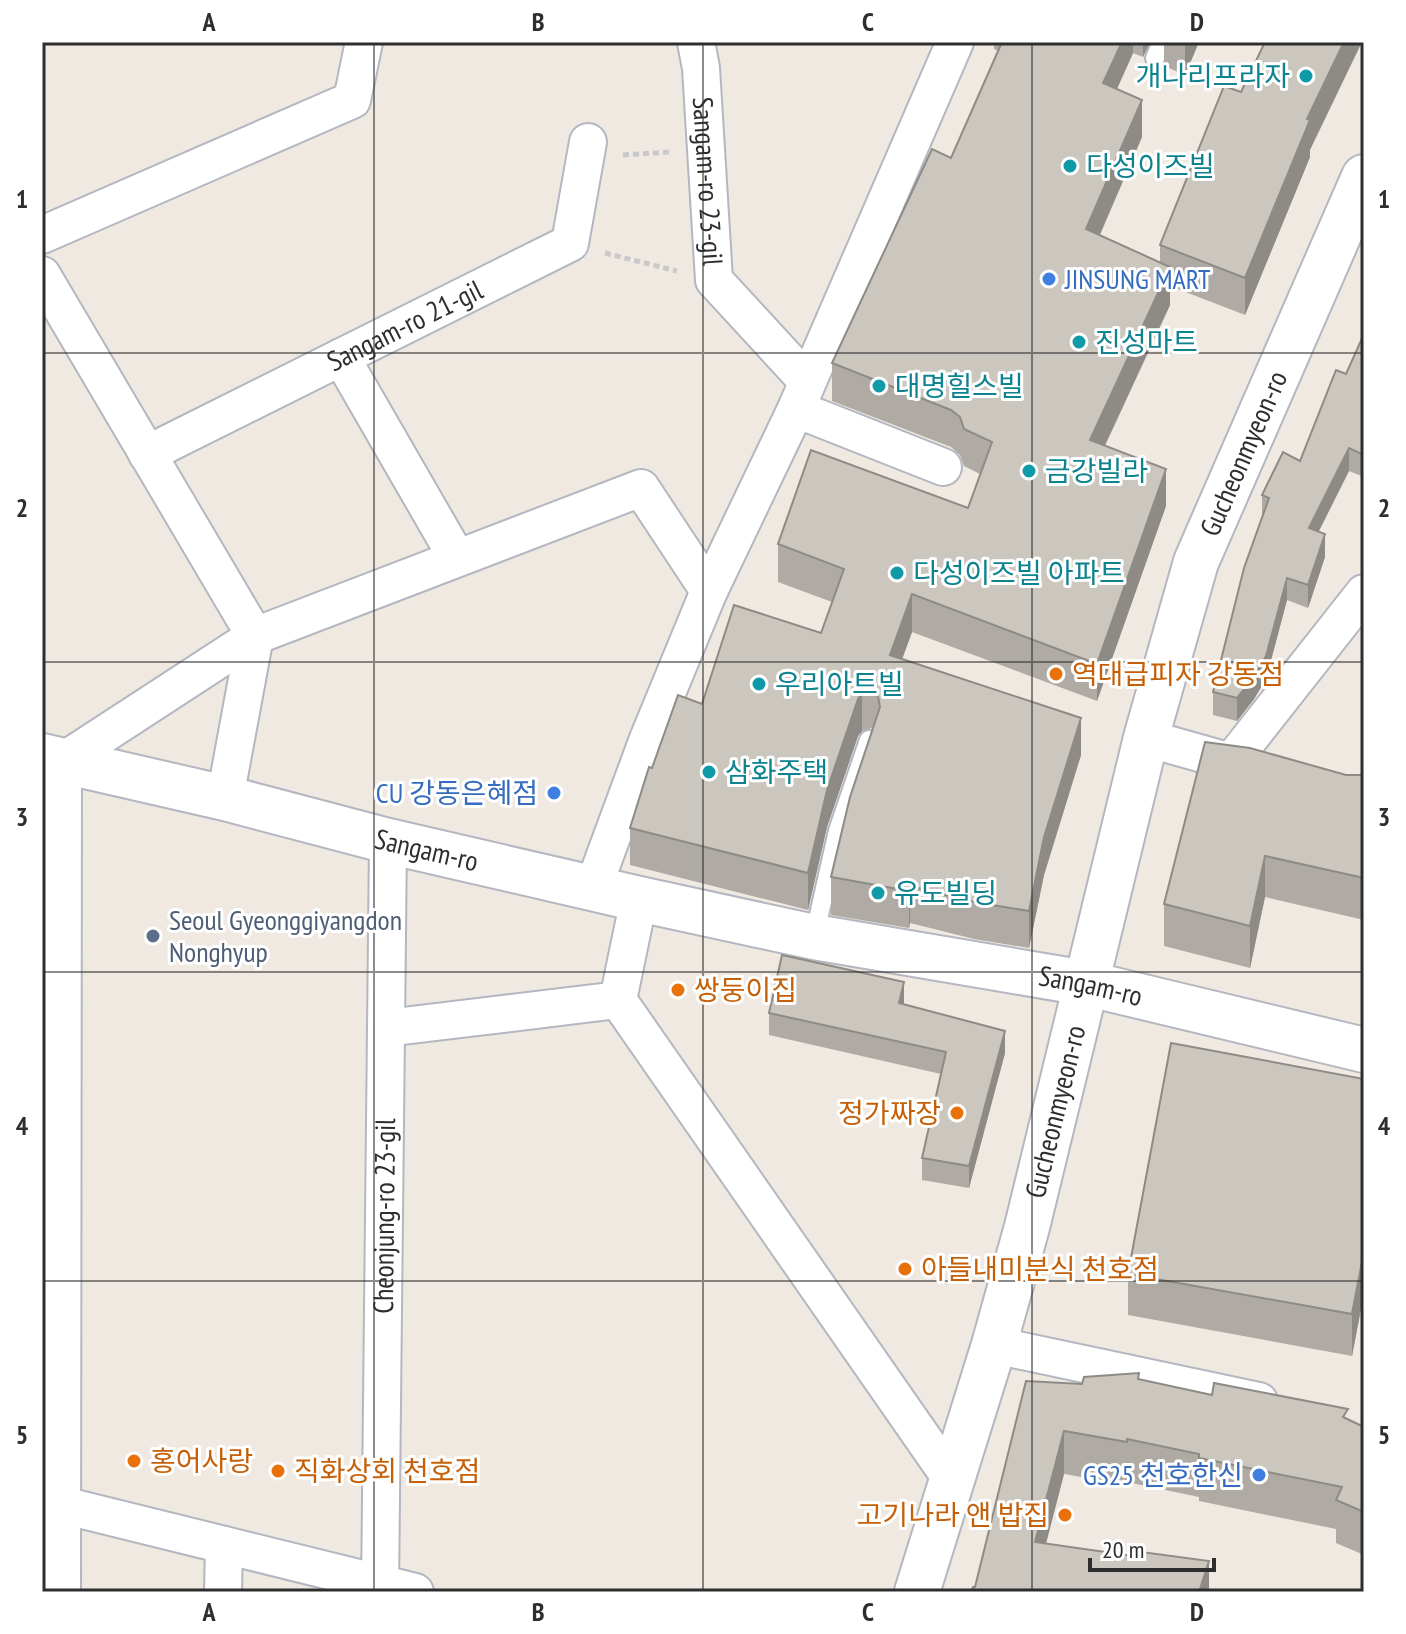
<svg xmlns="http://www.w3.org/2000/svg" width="1406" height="1634" font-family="'PT Sans Narrow','Noto Sans KR',sans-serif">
<rect width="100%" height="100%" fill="#efe9e1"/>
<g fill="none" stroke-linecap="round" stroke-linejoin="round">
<g stroke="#b4b7c1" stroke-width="22">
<g id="service">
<polyline points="1155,58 1162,42"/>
<polyline points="814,937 838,831 869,740"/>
</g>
</g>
<g stroke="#b4b7c1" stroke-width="40">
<g id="minor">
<path id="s1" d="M696,42l5,26 13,212 93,101"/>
<polyline points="42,235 352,100 364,42"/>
<polyline points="42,275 255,636 225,798"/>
<polyline points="341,357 457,558"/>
<polyline points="796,409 943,467"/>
<path id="s2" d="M147,454l423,-211 18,-101"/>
<polyline points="1146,738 1249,767"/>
<polyline points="1231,762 1364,593"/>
<polyline points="593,888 648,739 709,591 796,409 955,42"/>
<polyline points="639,899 618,1000 952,1480"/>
<polyline points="386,1028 618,1000"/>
<polyline points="994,1345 1259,1401"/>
<polyline points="42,1500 415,1592"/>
<polyline points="62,1592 63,761 255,636 641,488 709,591"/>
<polyline points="223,1592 224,1545"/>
<path id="s3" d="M380,1592l8,-751"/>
</g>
</g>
<g stroke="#b4b7c1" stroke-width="48">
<g id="tertiary">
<path id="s4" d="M42,756l183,42 163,43 251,58 175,38 271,46 279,67"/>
</g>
</g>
<g stroke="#b4b7c1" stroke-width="48">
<g id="secondary">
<path id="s5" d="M917,1592l77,-247 33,-118 119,-489 50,-176 168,-385"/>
</g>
</g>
<g stroke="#c9c9c9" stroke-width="5" stroke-dasharray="6 4" stroke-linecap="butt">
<polyline points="623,155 669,152"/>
<polyline points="605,253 677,271"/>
</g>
<use href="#service" stroke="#fff" stroke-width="18"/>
<use href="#minor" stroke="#fff" stroke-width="36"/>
<use href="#tertiary" stroke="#fff" stroke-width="44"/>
<use href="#secondary" stroke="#fff" stroke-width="44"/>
</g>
<g fill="#afaba4">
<polygon points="994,42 1150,42 1143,57 1133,53 1117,89 1142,137 1100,235 1160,263 1160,245 1310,150 1310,157 1245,315 1170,286 1170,305 1105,446 1166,506 1097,701 912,632 902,659 1081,755 1044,875 1029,948 974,939 910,923 909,928 831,915 831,877 872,728 862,731 858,736 827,827 808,910 630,865 630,828 652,768 702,704 821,633 832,602 778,582 778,544 968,508 980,474 964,466 960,455 951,447 832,401 832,363 951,158 998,51 994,49"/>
<polygon points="1164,42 1199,42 1185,75 1164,66"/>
<polygon points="1364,334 1364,477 1349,471 1318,532 1325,557 1308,608 1287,600 1266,679 1254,699 1237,721 1213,715 1213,692 1262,517 1262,495 1300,461 1346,374"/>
<polygon points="1346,775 1364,775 1364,920 1265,897 1250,968 1164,946 1164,904"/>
<polygon points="904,1005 1005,1053 969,1188 922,1180 922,1158 941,1074 769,1035 769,1013"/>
<polygon points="1364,1079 1364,1293 1352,1356 1128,1315 1128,1274"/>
<polygon points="1139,1379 1212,1395 1348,1419 1364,1427 1364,1555 1336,1543 1336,1529 1199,1501 1199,1497 1127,1482 1127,1485 1064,1474 1046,1544 1209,1592 975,1587 1082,1384"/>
</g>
<g fill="#8e8b86">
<polygon points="1122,42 1133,42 1133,53 1103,120 1103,83"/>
<polygon points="1143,42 1150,42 1143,57"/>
<polygon points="1185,42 1199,42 1185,75"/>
<polygon points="1344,42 1362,42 1310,150 1310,157 1245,315 1245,278 1307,119"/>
<polygon points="1142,100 1142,137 1086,266 1086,229"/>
<polygon points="1170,267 1170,305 1090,477 1090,440"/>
<polygon points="1349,448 1349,471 1309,551 1309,528"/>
<polygon points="1166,469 1166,506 1097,701 1097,664"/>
<polygon points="1325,534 1325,557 1308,608 1308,585"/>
<polygon points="1287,578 1287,600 1266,679 1254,699 1237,721 1237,698"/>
<polygon points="912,594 912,632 890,692 890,655"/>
<polygon points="862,693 862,731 858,736 827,827 808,910 808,873 827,790 858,699"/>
<polygon points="1081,718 1081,755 1044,875 1029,948 1029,911 1044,837"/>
<polygon points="1265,856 1265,897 1250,968 1250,926"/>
<polygon points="910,886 910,923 909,928 909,891"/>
<polygon points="904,982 904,1005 899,1003"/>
<polygon points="1005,1031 1005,1053 969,1188 969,1166"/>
<polygon points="1364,1251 1364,1293 1352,1356 1352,1314"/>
<polygon points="1064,1431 1064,1474 1035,1585 1035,1542"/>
<polygon points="1209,1561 1209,1592 1199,1592"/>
</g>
<g fill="#cbc7bf" stroke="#8e8b86" stroke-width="2">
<polygon points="1002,42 1122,42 1103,83 1142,100 1086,229 1170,267 1090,440 1166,469 1097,664 912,594 890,655 1081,718 1044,837 1029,911 974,902 910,886 909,891 831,877 850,797 880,707 878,696 872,691 862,693 858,699 827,790 808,873 630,828 649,767 652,768 678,695 702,704 734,605 821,633 844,569 778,544 811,450 968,508 992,442 964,429 960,417 951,410 832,363 932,149 951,158"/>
<polygon points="1265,42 1344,42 1307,119 1310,120 1245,278 1160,245 1224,86 1241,92"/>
<polygon points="1364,334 1364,455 1349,448 1309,528 1325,534 1308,585 1287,578 1266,656 1254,677 1237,698 1213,692 1244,568 1269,498 1262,495 1283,452 1300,461 1336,370 1346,374"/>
<polygon points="1205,742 1250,748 1346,775 1364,775 1364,878 1265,856 1250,926 1164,904"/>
<polygon points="782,955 904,982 899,1003 1005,1031 969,1166 922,1158 946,1052 769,1013"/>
<polygon points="1171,1043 1364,1079 1364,1251 1352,1314 1128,1274"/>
<polygon points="1139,1373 1138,1379 1212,1395 1214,1383 1348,1409 1343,1417 1364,1427 1364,1512 1336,1500 1342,1487 1199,1458 1199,1454 1127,1439 1127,1442 1064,1431 1035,1542 1140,1557 1142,1552 1209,1561 1199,1592 971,1592 973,1587 975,1587 1026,1381 1082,1384 1084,1377"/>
</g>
<path fill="none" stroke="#2e2e2e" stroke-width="2" stroke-opacity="0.55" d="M374,42v1550M703,42v1550M1032,42v1550M42,353h1322M42,662h1322M42,972h1322M42,1281h1322"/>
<g fill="#0f9aa8" stroke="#fff" stroke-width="3">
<circle cx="1306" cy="76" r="8"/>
<circle cx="1070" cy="166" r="8"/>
<circle cx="1079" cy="342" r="8"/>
<circle cx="879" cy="386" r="8"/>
<circle cx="1029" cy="471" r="8"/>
<circle cx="897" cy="573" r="8"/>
<circle cx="759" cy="684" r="8"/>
<circle cx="709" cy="772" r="8"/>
<circle cx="878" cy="893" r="8"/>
</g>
<g fill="#3f7fe0" stroke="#fff" stroke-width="3">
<circle cx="1049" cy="279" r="8"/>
<circle cx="554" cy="793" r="8"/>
<circle cx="1259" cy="1475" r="8"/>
</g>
<g fill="#e8710a" stroke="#fff" stroke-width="3">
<circle cx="1056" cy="674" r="8"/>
<circle cx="678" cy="990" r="8"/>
<circle cx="957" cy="1113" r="8"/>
<circle cx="905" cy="1269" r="8"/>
<circle cx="134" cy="1461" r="8"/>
<circle cx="278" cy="1471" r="8"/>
<circle cx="1065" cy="1515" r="8"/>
</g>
<circle fill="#5c6f8a" stroke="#fff" stroke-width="3" cx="153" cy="936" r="8"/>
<g text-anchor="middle" stroke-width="6" stroke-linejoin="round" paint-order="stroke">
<g font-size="28" fill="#0d838f" stroke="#fff" text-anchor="start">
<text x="1290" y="86" text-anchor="end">개나리프라자</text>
<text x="1086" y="176">다성이즈빌</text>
<text x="1095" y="352">진성마트</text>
<text x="895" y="396">대명힐스빌</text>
<text x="1045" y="481">금강빌라</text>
<text x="913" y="583">다성이즈빌 아파트</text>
<text x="775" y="694">우리아트빌</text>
<text x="725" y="782">삼화주택</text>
<text x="894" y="903">유도빌딩</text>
</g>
<g font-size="28" fill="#2e2e2e" stroke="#fff">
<text dy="10" stroke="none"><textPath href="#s1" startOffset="140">Sangam-ro 23-gil</textPath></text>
<text dy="10" stroke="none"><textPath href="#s2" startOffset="288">Sangam-ro 21-gil</textPath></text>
<text dy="10" stroke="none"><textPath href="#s5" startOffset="1186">Gucheonmyeon-ro</textPath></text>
<text dy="10" stroke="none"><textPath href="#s4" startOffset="396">Sangam-ro</textPath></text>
<text dy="10" stroke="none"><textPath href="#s4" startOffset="1074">Sangam-ro</textPath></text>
<text dy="10" stroke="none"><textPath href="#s5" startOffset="500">Gucheonmyeon-ro</textPath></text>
<text dy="10" stroke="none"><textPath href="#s3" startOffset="376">Cheonjung-ro 23-gil</textPath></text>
</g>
<g font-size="28" fill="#366cbe" stroke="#fff" text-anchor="end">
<text x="1065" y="289" text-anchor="start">JINSUNG MART</text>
<text x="538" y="803">CU 강동은혜점</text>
<text x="1243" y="1485">GS25 천호한신</text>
</g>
<g font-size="28" fill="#c56008" stroke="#fff" text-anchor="start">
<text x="1072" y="684">역대급피자 강동점</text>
<text x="694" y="1000">쌍둥이집</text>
<text x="941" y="1123" text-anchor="end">정가짜장</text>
<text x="921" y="1279">아들내미분식 천호점</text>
<text x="150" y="1471">홍어사랑</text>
<text x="294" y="1481">직화상회 천호점</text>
<text x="1049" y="1525" text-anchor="end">고기나라 앤 밥집</text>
</g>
<g font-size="28" fill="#4e5e75" stroke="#fff" text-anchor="start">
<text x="169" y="930">Seoul Gyeonggiyangdon<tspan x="169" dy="32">Nonghyup</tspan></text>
</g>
</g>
<rect width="1406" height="1634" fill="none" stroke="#ffffff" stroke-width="88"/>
<path d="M1090 1558v12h124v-12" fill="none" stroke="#2e2e2e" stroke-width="4"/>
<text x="1102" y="1558" font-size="24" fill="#2e2e2e" stroke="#ffffff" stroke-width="6" paint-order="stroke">20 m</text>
<rect x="44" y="44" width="1318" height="1546" fill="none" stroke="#2e2e2e" stroke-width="3"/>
<g font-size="26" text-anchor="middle" font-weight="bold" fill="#2e2e2e">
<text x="209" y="31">A</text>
<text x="538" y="31">B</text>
<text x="868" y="31">C</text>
<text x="1197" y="31">D</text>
<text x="22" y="208">1</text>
<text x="1384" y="208">1</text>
<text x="22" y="517">2</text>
<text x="1384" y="517">2</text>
<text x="22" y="826">3</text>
<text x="1384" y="826">3</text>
<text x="22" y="1135">4</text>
<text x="1384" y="1135">4</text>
<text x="22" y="1444">5</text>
<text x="1384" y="1444">5</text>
<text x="209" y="1621">A</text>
<text x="538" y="1621">B</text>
<text x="868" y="1621">C</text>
<text x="1197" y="1621">D</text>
</g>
</svg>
